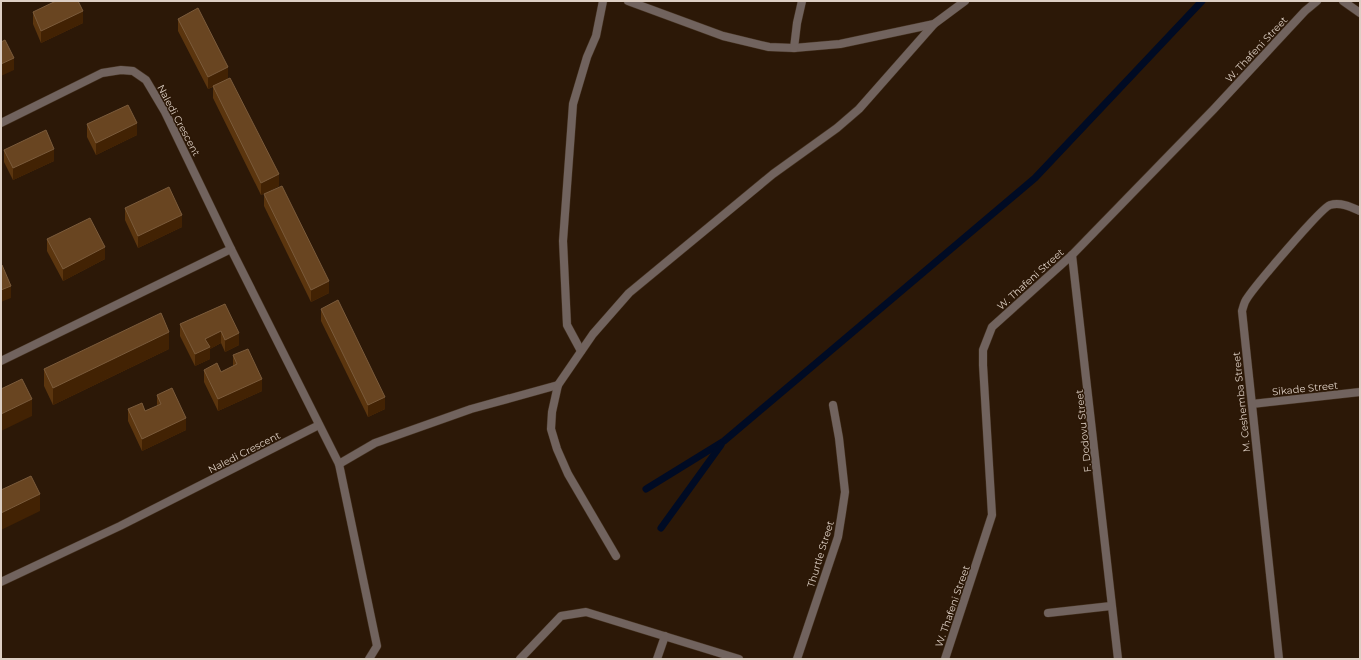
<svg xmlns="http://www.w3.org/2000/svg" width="1361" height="660" font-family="Montserrat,sans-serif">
<rect width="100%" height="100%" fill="#2c1807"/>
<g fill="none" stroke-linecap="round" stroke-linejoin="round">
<g stroke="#000b24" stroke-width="7">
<polyline points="646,489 724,441 1035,178 1202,1"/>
<polyline points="661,528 721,445"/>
</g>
<g stroke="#453221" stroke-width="9">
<g id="street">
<polyline points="628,1 723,36 769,47 794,48 840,44 934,24 965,1"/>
<polyline points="1343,1 1360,13"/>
<polyline points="794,48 797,23 802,1"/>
<polyline points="1,123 102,73 121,70 133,71 146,80 165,112 231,249 339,464 375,443 471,409 558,385"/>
<polyline points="1072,255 1118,659"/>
<polyline points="581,351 567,325 563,241 573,104 587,57 596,36 603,1"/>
<polyline points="1,361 231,249"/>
<polyline points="1252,404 1360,392"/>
<polyline points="339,464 377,646 369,659"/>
<polyline points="616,556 568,474 557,449 551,429 552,412 558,385 593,334 629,293 773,174 837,128 859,109 934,24"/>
<polyline points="1,582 120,526 319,425"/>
<polyline points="1048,613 1111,606"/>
<polyline points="520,659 561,616 586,612 739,659"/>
<polyline points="657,659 665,636"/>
<polyline points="797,659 838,537 842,512 845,492 839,438 833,405"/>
<polyline points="945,659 992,515 983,365 983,350 992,327 1072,255 1213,110 1305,11 1317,1"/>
<path d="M1279,659l-37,-348c1,-3 2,-8 4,-11 7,-12 75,-92 84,-95 11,-3 21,2 30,6"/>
</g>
</g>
<use href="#street" stroke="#71635e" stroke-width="8"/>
</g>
<g fill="#5b350e">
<polygon points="33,12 83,23 41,43 33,24"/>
<polygon points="178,19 279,186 261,195 213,98 213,87 208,89 178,31"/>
<polygon points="87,124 137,135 96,155 87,137"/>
<polygon points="4,150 54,161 13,180 4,162"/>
<polygon points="264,194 329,293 311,302 264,206"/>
<polygon points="125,208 182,227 138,248 125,220"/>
<polygon points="47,239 105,259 63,281 47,251"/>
<polygon points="225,304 239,345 225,352 221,343 210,349 210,359 195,366 180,336 180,324"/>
<polygon points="321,309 385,409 368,417 321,321"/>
<polygon points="169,349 53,405 44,386 44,369"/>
<polygon points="233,355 262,391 218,411 204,382 204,370 221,372 233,366"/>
<polygon points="157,395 186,430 142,451 128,421 128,409 145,411 157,406"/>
</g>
<g fill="#422203">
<polygon points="83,11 83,23 41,43 41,31"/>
<polygon points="14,58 14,70 1,76 1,64"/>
<polygon points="228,67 228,79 208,89 208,77"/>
<polygon points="137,123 137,135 96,155 96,143"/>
<polygon points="54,149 54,161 13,180 13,168"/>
<polygon points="279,174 279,186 261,195 261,183"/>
<polygon points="182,215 182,227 138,248 138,236"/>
<polygon points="105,247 105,259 63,281 63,269"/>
<polygon points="329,281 329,293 311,302 311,290"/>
<polygon points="11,286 11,298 1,302 1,290"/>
<polygon points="221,331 221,343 210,349 210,359 195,366 195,354 205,339"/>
<polygon points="169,332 169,349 53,405 53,388"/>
<polygon points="239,333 239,345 225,352 225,340"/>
<polygon points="262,379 262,391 218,411 218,399"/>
<polygon points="385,397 385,409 368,417 368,405"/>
<polygon points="32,399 32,416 1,431 1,414"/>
<polygon points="186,418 186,430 142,451 142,439"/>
<polygon points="40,494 40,511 1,530 1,513"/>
</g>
<g fill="#694521" stroke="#7b5b3b">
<polygon points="56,1 78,1 83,11 41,31 33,12"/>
<polygon points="198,8 228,67 208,77 178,19"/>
<polygon points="5,40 14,58 1,64 1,42"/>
<polygon points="230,78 279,174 261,183 213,86"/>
<polygon points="128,105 137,123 96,143 87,124"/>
<polygon points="46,130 54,149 13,168 4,150"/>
<polygon points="282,186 329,281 311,290 264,194"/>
<polygon points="169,187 182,215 138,236 125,208"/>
<polygon points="90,218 105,247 63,269 47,239"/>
<polygon points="2,265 11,286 1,290 1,266"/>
<polygon points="338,300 385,397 368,405 321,309"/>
<polygon points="225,304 239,333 225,340 221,331 205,339 210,347 195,354 180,324"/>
<polygon points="161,313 169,332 53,388 44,369"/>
<polygon points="248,349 262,379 218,399 204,370 217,363 221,372 237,364 233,355"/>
<polygon points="22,379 32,399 1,414 1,389"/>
<polygon points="172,388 186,418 142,439 128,409 142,403 145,411 161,404 157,395"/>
<polygon points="31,476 40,494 1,513 1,490"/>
</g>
<g text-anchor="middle" stroke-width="3" stroke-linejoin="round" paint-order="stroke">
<g font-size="10" fill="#ddcfc4" stroke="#2c1807">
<text transform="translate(1256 49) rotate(-47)" y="4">W. Thafeni Street</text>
<text transform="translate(179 120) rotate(62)" y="4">Naledi Crescent</text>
<text transform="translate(1030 279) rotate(-42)" y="4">W. Thafeni Street</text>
<text transform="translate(1305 388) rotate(-6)" y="4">Sikade Street</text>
<text transform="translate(1241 402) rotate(-96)" y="4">M. Ceshemba Street</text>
<text transform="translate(1083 431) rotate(-96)" y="4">F. Dodovu Street</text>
<text transform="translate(244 452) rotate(-27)" y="4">Naledi Crescent</text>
<text transform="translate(820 554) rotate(-73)" y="4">Thurtle Street</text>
<text transform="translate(952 606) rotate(-71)" y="4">W. Thafeni Street</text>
</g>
</g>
<rect width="1361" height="660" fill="none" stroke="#ddcfc4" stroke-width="4"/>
</svg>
